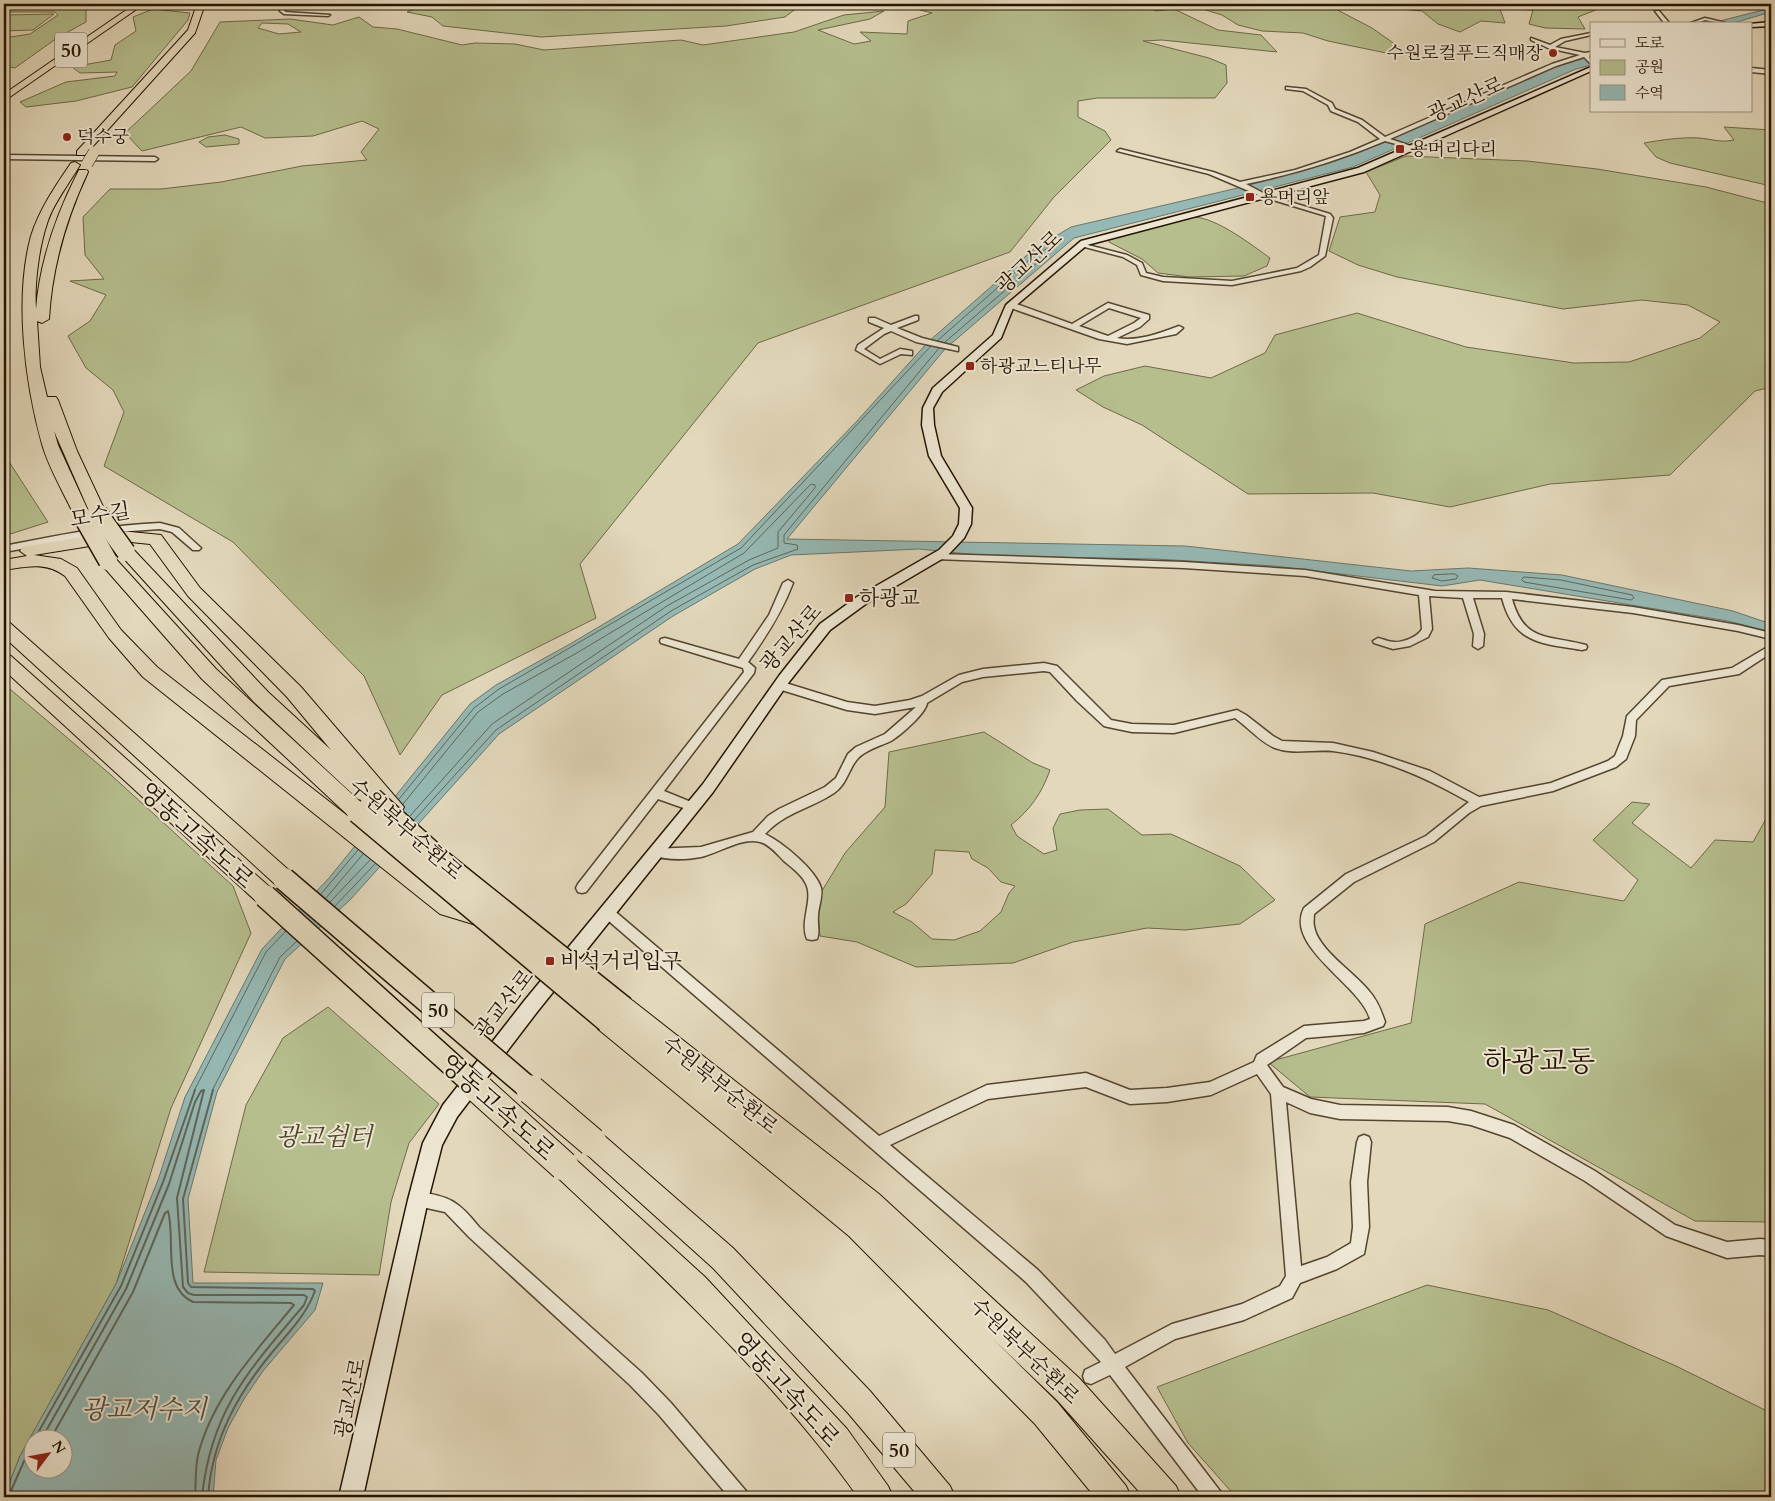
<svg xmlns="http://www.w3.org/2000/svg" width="1775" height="1501" font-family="Cardo,'Noto Serif KR',serif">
<rect width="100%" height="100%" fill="#e3d8bb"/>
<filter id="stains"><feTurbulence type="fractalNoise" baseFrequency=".004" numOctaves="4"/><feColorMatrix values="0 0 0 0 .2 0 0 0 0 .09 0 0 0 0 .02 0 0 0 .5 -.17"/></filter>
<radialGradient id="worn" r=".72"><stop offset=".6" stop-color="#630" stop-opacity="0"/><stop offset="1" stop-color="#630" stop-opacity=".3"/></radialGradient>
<g fill="#b6be8e" stroke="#6e6947" fill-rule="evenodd">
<polygon points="427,4 820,4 798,7 785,17 726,26 541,37 443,26 432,17 407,12"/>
<path d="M931,4h217l7,7 19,-2 44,21 43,5 16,17 -115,-12 -19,1 66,17 17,7 1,18 -12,15h-118l-19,3v16l27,14 6,9 -57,57 -44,55 -252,91 -178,221 16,54 -154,77 -42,60 -36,-79 -131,-134 -129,-76 20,-54 -11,-22 -27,-22 -18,-32 22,-15 16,-26 -36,-14 34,-2 -19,-24 -2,-38 27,-28h51l60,-7 81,-16 65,-6 -6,-8 18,-23 -17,-8 -49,15 -48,2 -24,-11 -99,24 -17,-18 66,-62 29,-49 70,-3 43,6 26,-8 14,10 24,2 65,16 13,-2 40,1 29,6 137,-10 22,5 91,-13 50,-17 40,-4 -14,8 -52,11 36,14 17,-3 -11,-9 47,2 1,-13 24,-8 -16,-4zM262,23l26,1 13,8 -22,2 -21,-6z"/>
<polygon points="1169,4 1326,4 1372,28 1409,54 1396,55 1328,41 1303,33 1262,31 1238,25 1222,15 1193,6"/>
<polygon points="1388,4 1606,4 1608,5 1578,17 1585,29 1545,28 1529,24 1533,10 1500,9 1505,23 1481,21 1460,32 1438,24 1422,11 1399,9"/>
<polygon points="46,5 86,6 86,22 57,38 15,68 4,66 4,38 30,34 58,15 55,12 4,12 4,6"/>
<polygon points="153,9 190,13 188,20 132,87 76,101 26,107 20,102 66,82 115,76 117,72 80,73 72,67 111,60 115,45 136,31 133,17"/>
<polygon points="54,14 33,30 4,31 4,15"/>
<path d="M1724,127l47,3v56l-101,-23 -14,-6 -12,-14c18,-3 36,-6 55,-5 13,1 21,5 35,2z"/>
<polygon points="225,135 239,139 239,144 206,147 199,142 208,137"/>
<polygon points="1406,156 1527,161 1597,169 1706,187 1771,204 1771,387 1755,391 1670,475 1550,484 1450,507 1373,493 1248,494 1142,425 1103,407 1076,390 1104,376 1145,366 1211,378 1265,353 1275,335 1357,313 1466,347 1574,363 1629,362 1700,338 1720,322 1688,305 1641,300 1563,309 1397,277 1358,265 1329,251 1340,217 1375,212 1380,195 1366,172"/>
<path d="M1194,217c23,1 58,28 76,41l-3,8 -23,10 -55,1 -31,-4 -16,-14 -33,-17 -1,-4z"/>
<polygon points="4,454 48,522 4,536"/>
<polygon points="4,684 111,775 233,886 251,933 171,1108 116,1284 20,1456 4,1497"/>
<path d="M984,732l49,31 17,7c-8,23 -20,40 -39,55l6,11 27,18 13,-4 -4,-22 7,-14 20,-4 28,-1 34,26 29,-1 69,32 35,34 -35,24 -55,6 -38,-2 -74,14 -60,21 -97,4 -59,-25 -37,-6 -3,-37 28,-46 40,-46 4,-55zM935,850l34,2 3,7 16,9 13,14 14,4 -6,7 -8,19 -21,19 -26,9 -22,-1 -20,-17 -19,-10 13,-8 26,-30z"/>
<polygon points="1632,802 1650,804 1632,823 1691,868 1715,840 1753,842 1771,810 1771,1222 1695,1221 1485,1104 1310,1097 1268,1062 1411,1023 1425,924 1519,882 1624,901 1638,880 1593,840"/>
<polygon points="328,1007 439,1104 409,1143 391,1202 379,1275 204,1272 246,1105 283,1038"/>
<polygon points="1427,1285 1548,1310 1676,1366 1771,1413 1771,1497 1236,1497 1188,1443 1157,1387"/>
</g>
<g fill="#96b9b5" stroke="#69776d" fill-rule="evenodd">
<polygon points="1771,8 1771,12 1730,24 1708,24"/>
<path d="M1591,56v9l-15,4 -223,98 -279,71 -129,111 -158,190 398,7 226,25 57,-3 94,7 171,36 38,13v8l-43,-11 -248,-41 -38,6 -168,-20 -118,-7 -168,-3 -69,-7 -128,6 -36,14 -82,47 -174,118 -149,166 -65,59 -68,133 -29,107 5,84h130l-8,27 -52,61 -19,28 -16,29 -12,32 -3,37h-209l16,-41 96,-172 42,-104 27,-83 77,-148 67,-71 141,-174 26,-19 74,-41 168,-100 119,-123 71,-79 106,-93 37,-22 171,-40 93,-26 45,-17 180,-79zM32,1438h30v30h-30z"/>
</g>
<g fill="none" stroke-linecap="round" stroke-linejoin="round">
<g stroke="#5e665a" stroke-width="1">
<polyline points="937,341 1037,253 1052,247 1052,250 945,342"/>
<polygon points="1455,574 1458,576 1456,579 1442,581 1432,578 1434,575"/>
<polygon points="1524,577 1561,580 1632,595 1634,598 1631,600 1524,582 1522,580"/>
<polyline points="399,799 474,708 499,689 741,548 931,346"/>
<polyline points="403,804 478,712 503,694 575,654 744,553 811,484 815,485 815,488 778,532 778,548 749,560 667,606 492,724 410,816"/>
<polyline points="414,820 496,730 671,611 753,565 798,549 797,545 784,543 784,535 939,348"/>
<polyline points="321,894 358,850"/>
<polyline points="326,898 363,854"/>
<polyline points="330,902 370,860"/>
<polyline points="335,906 375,864"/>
<polyline points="194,1091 266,952 286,931"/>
<polyline points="201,1091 204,1091"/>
<polyline points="212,1091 280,957 297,941"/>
</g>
<g stroke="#5e665a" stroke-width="2">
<polyline points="35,1438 121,1286 163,1182 195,1090"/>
<path d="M42,1438l84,-149 43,-105 26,-82 6,-11 3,-1 -27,108 6,89 5,6 6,2h110l3,2 -3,8c-54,64 -93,104 -102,192"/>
<path d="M51,1438l82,-146 32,-79 3,-2c8,28 -7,77 25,91l98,1 3,2c-37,45 -81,91 -96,150 -3,13 -2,29 -3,42"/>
<polyline points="4,1496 10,1493 32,1443"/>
<path d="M208,1497c4,-57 29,-103 66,-147 16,-19 32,-35 41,-59l-2,-2 -122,-2 -3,-4 -5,-84 30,-109"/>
</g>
<g stroke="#54452f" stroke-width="3">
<g id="street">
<polygon points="279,4 283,4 285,12 330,15 328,16 284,14 280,11"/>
<polygon points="1655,11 1659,11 1670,24 1665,24"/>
<polygon points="1705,18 1726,23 1726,24 1705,20 1695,24 1688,24"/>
<path d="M1591,33v2l-26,6 -10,6 30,6 6,-1 -2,5 2,3v4l-7,-7 -28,9 -166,73 24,8v2l-29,-8c-45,19 -91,33 -139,43l21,11 63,19 3,4 -8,38 -15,11 -9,4 -69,14 -69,-4 -22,-6 -4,-10 -14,-8 -46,-12 3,-2 47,12 15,8 4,10 17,4 69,4 65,-13 22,-13 7,-39 -63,-19 -54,-23 -92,-23 3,-2 93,23 27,10 55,-12 55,-18 30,-13 -22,-17 -27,-11 -3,-6 -25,-14 -17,-2v-2l20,2 26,14 3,6 27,11 23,17 167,-73 28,-9 -32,-7 -17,-8v-2l19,7 11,-6z"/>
<polygon points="1751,68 1771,70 1771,74 1751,72"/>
<polygon points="4,155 155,157 158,159 155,161 4,159"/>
<path d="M1008,303h6l58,21 36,-21 41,12v4l-9,8 -23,11c20,4 43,-5 62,-12l4,2 -7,6 -49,10 -28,-5 -91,-32zM1109,308l32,10 -7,5 -26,13 -29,-10z"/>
<polygon points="915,316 918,316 918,320 897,328 922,338 958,347 958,351 916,342 891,331 884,334 864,349 880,359 900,349 912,351 912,355 901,354 880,364 856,350 858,345 884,328 869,322 869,318 875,318 891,325"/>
<path d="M160,523l19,5 22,20 -2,2h-6l-21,-18 -12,-3 -43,3 -113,20v-6c51,-10 104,-21 156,-23z"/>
<path d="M937,554l247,8 121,8 130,21 71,1 127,15 105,18 33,8v6l-33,-8 -105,-18 -121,-14c12,44 37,36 74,46l1,2 -1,2 -4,1c-41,-7 -68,-6 -80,-52h-29l11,36 -1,12 -5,3 -5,-3 1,-12 -11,-36 -34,-2 3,33 -4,8 -18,9 -17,3 -19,-6 -1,-2 5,-3c5,1 11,4 16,4 8,1 24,-5 28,-13l-3,-34 -114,-19 -121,-8 -250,-9v-4z"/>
<path d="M788,580l5,3c-11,29 -27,54 -45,79l7,6 -1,5 -90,118 32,13 2,3 -2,3 -4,1 -34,-12 -72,93 -4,1 -4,-1 -2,-4 2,-4 166,-212 -1,-4 -82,-25 -1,-2 1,-2 4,-1 74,21 30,-44 14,-32z"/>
<path d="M1771,645v8l-32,21 -70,12 -33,34 -1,16 -9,23 -10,8 -63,24 -72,15 -12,7 -35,29 -80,40 -40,32c0,4 -1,8 0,12 3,23 41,47 55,65 8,9 12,19 16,31l-2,4 -19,7 -58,5 -39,27 16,22 28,12 29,6 108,2 23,4 43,14 81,46 80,54 52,17 33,-3 11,1v16l-11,-1 -33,3 -61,-22 -81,-55 -75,-43 -39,-13 -23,-4 -108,-2 -30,-6 -24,-11 15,164 26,-9 24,-14 2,-16 -2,-45 6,-40 2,-5 5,-2 5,2 2,5 -4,40 2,45 -5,27 -27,15 -37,14 -8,15 -48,22 -69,19 -50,28 95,124 3,6h-20l-93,-122 -19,9 -6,-2 -2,-6 2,-6 16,-8 -75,-80 -423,-366 -2,-4 2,-4 4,-1 4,1 268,228 108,-51 99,-12 44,17 37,-2 43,-6 44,-20 3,-7 47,-29 60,-5 6,-2c-9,-34 -86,-72 -66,-111l42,-34 80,-38 43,-34c-42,-24 -88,-45 -136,-51 -20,-2 -39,4 -58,-3 -15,-6 -26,-20 -40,-30l-61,15 -42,-1 -24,-5 -4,-1 -27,-25 -27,-29 -6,-1 -61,6 -21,5 -35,21c-1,10 -26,32 -36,38 -9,4 -19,7 -28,13 -14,9 -14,29 -29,39 -24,16 -47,18 -69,41 17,8 51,36 56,54 2,8 -3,20 -3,28 -1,7 2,16 -1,23l-5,1 -5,-1c-8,-18 8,-41 -2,-57 -4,-8 -14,-15 -21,-21 -7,-7 -15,-17 -24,-19 -19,-5 -41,11 -59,15 -16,3 -35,3 -50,-2l-2,-3 2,-3 50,-2 52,-15 15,-16 11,-7 46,-22 11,-9 12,-24 8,-7 29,-13 31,-27 -41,7 -28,-4 -72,-22 -1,-3 5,-4 68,21 28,4 35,-6 12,-4 37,-21 24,-6 61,-6 13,3 54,54 21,4 42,1 63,-15 9,5 27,21 9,5 51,2 40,9 57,19 49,26 72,-14 57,-22 7,-5 8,-20 4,-20 35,-36 70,-12zM1257,1074l14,20 15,182 -6,10 -38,18 -70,20 -57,30 -10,-14 -67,-70 -148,-125 98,-46 98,-12 44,17 37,-2 44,-7z"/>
<path d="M418,1192c32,4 41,10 61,35l163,146 29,30 75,88 3,6h-20l-70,-82 -29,-30 -161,-148 -24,-25 -32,-7 -3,-5 3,-5z"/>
</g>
</g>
<g stroke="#251400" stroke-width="3">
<g id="secondary">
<polygon points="233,4 305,4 302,6 236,6"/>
<polygon points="1771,22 1771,26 1751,27 1751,24 1749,24"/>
<polygon points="1591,67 1591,71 1364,172 1087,245 1013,308 1001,338 942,392 933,408 934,425 941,456 972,508 971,524 964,538 947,556 867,603 830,630 789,682 713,792 537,1012 457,1117 442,1145 428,1200 363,1497 339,1497 408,1200 423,1143 443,1105 525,1000 703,784 779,676 820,624 857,597 939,550 953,536 959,524 960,508 929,456 922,425 923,408 933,388 993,335 1006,305 1081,241 1358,168"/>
</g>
</g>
<g stroke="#251400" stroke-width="2">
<g id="highway">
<polygon points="135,4 144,4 4,101 4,94"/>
<polygon points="197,4 205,4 195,33 85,155 77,155 77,151 188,30"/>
<path d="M75,162l5,3c-9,15 -20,30 -28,46 -12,25 -18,71 -16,98 4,-48 20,-94 42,-137l1,-2h8l1,2c-22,47 -36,95 -39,147l-7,4 -5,-2 3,46 7,30h9l2,3 19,51 29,62 -8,5 -8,-5 -36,-82 4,14 33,72 -8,5 -8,-5c-11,-24 -26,-48 -33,-73 -17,-61 -28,-146 -11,-208 8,-26 25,-51 40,-73z"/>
<path d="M121,531l40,4 39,53 101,99 103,120 -3,6c-13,4 -20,-5 -29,-15l-7,3 -7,-2 -104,-97 -136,-150 2,-4h12l136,144 63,58 -44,-53 -99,-101 -38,-52 -29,-3 -87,14 27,4 16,9 44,62 36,37 298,233 36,11 3,7 -3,7 -8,2 -43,-13 -297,-237 -34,-39 -44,-62c-20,-15 -39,-9 -61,-6v-10l23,-4 -7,-5 2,-4z"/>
<polygon points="108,556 114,557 216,669 365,806 368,812 365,818 358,820 351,818 202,679 102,565 99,561 102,557"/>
<polygon points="4,621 10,623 292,873 295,879 292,885 284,888 276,885 4,637"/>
<polygon points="4,654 11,656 273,890 276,896 273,902 265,905 257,902 4,670"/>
<polygon points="624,997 633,1001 879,1194 1079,1378 1176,1486 1181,1497 1144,1497 1057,1400 993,1339 1057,1402 1126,1486 1131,1497 1095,1497 1035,1424 849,1236 598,1029 595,1021 598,1013 607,1010 614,1013 612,1008 615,1001"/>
<polygon points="592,1129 601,1133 733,1248 870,1391 950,1486 955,1497 919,1497 848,1413 713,1268 583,1151 579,1142 583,1133"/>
<path d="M564,1153l9,4 132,120 142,152 41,57 5,11h-35c-85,-119 -197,-222 -303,-322l-4,-9 4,-9z"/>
</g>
</g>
<use href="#street" fill="#ede6d3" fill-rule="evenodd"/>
<use href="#secondary" fill="#ede6d3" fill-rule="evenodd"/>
<use href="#highway" fill="#e3d8bb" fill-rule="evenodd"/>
<g stroke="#251400" stroke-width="12" stroke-linecap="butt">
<polyline id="highway-bridge-far3" points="87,164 94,152"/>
</g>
<g stroke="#251400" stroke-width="21" stroke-linecap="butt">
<g id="highway-bridge-far2">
<polyline points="98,513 126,552"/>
<polyline points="83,517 108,561"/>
</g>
</g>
<g stroke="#251400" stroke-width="25" stroke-linecap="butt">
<g id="highway-bridge-far1">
<polyline points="372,799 443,863 624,1008"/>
<polyline points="358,812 607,1021"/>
<polyline points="284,879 532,1091"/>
<polyline points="265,896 481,1091"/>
</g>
</g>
<g stroke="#251400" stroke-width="31" stroke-linecap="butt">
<g id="highway-bridge">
<polyline points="480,1090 564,1166"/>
<polyline points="531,1090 592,1142"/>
</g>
</g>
<use href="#highway-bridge-far3" stroke="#e3d8bb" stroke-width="11"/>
<use href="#highway-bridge-far2" stroke="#e3d8bb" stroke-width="18"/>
<use href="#highway-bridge-far1" stroke="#e3d8bb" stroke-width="22"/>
<use href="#highway-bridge" stroke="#e3d8bb" stroke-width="29"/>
</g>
<g fill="#8f2418" stroke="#ede6d3" stroke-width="2">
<circle cx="1553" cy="53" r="5"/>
<circle cx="67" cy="137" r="5"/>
<rect x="1395" y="144" width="10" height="10" rx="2.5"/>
<rect x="1245" y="192" width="10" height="10" rx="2.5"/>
<rect x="965" y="361" width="10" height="10" rx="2.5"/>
<rect x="844" y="593" width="10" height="10" rx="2.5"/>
<rect x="545" y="956" width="10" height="10" rx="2.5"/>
</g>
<g text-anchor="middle" stroke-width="4" stroke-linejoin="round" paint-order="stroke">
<g font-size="18" fill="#251400" stroke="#ede6d3" text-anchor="start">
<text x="1543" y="59" text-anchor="end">수원로컬푸드직매장</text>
<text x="77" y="143">덕수궁</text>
<text x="1410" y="155">용머리다리</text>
<text x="1260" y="203">용머리앞</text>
<text x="980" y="372">하광교느티나무</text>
</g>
<g fill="#ede6d3" stroke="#61533f" stroke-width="1">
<rect x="55" y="32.5" width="32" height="35" rx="4"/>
<rect x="422" y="992.5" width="32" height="35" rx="4"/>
<rect x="883" y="1432.5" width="32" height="35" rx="4"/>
</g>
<g font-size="20" font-weight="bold" fill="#251400">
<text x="71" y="57">50</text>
<text x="438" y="1017">50</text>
<text x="899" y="1457">50</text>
</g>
<g font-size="21" fill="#251400" stroke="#ede6d3">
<text transform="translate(1466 99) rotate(-24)" y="7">광교산로</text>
<text transform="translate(1029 262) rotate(-43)" y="7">광교산로</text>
<text transform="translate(100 515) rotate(-9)" y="7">모수길</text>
<text transform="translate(791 638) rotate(-49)" y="7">광교산로</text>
<text transform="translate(406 829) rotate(41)" y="7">수원북부순환로</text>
<text transform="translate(504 1004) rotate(-52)" y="7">광교산로</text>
<text transform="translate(720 1085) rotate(39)" y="7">수원북부순환로</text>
<text transform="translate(1025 1351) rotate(44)" y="7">수원북부순환로</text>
<text transform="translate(350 1398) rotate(-78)" y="7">광교산로</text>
</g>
<g font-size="21" fill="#251400" stroke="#ede6d3" text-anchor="start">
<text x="859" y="605">하광교</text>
<text x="560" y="968">비석거리입구</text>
</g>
<g font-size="25" fill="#251400" stroke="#ede6d3">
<text transform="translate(197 835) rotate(42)" y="9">영동고속도로</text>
<text transform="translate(498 1107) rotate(42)" y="9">영동고속도로</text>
<text transform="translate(787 1389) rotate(48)" y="9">영동고속도로</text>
</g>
<g font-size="25" font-style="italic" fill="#50472b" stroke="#ede6d3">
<text x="324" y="1145">광교쉼터</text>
</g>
<g font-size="26" font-style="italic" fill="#4d4e3f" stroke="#ede6d3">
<text x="144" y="1418">광교저수지</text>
</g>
<g font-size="29" fill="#251400" stroke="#ede6d3">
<text x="1539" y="1071">하광교동</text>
</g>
</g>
<rect width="1775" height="1501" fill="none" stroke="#e3d8bb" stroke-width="20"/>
<rect x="5" y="5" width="1765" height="1491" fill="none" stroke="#251400" stroke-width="2.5"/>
<rect x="10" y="10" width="1755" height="1481" fill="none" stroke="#251400"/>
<rect x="1590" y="22" width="162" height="90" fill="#ede6d3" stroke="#9d927f"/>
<rect x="1600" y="39" width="25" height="8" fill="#ede6d3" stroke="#9d927f"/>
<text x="1635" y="48" font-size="15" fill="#251400">도로</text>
<rect x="1600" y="60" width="25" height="15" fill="#b6be8e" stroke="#9d927f"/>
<text x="1635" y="72" font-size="15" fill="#251400">공원</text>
<rect x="1600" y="85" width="25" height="15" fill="#96b9b5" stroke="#9d927f"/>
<text x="1635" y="98" font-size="15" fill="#251400">수역</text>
<g transform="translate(48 1454) rotate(58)"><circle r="24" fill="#ede6d3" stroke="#9d927f"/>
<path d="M0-4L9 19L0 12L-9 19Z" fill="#8f2418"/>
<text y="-8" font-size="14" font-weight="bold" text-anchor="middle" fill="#251400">N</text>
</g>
<rect width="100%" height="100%" filter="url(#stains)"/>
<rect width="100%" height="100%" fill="url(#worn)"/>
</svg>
